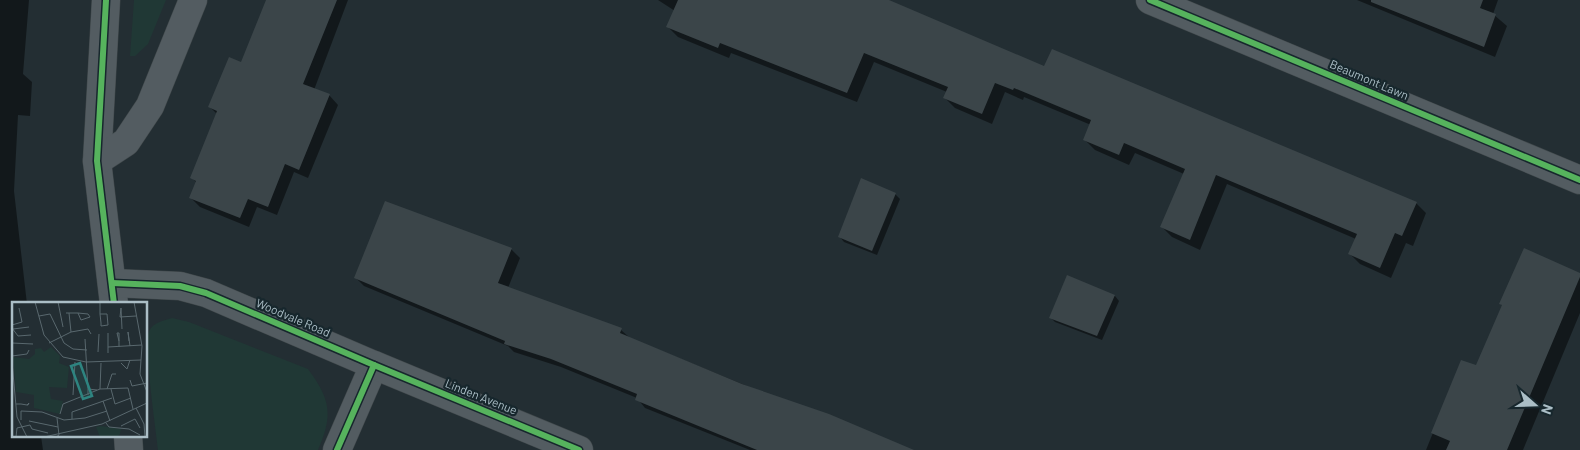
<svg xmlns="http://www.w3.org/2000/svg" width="1580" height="450" font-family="Barlow,sans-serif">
<rect width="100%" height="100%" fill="#232e33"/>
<g fill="#203835">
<polygon points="134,0 166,0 148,44 135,56 130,56"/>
<path d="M172,318l17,4 119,47c23,31 25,46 10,81h-160c-2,-20 -15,-107 -9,-119 5,-9 14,-10 23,-13z"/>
</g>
<g fill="#0007">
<polygon points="0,0 29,0 23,74 32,82 30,116 18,115 14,191 27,304 14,304 14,436 41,436 43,450 0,450"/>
<polygon points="267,0 348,0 314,90 329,95 338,105 308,178 294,172 277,215 257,207 249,227 200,207 191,198 197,183 192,178 217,114 210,107 242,63"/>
<polygon points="658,0 886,0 1045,68 1416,203 1426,213 1413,246 1406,243 1391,278 1360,264 1350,254 1356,239 1227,184 1200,250 1172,237 1162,227 1184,174 1135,153 1129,165 1095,150 1085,140 1091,125 1024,97 1023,100 1005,92 992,124 955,108 945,98 947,92 874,62 857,102 731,53 729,58 678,37 668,27 675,11"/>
<polygon points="1357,0 1498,0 1493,14 1507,26 1495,57"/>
<polygon points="895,194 900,199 877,255 844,242 840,237"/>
<polygon points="511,249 520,258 508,288 621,330 630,338 903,450 750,450 645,408 637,398 561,367 514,352 508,346 364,286 355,277"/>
<polygon points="1580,274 1580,313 1523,450 1426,450 1462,361 1477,367 1503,306 1501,304"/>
<polygon points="1067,277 1115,296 1119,301 1102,340 1055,322 1050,317"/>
</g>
<g fill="#3b4549">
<polygon points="266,0 337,0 303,84 330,94 299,170 285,164 268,207 248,199 240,218 189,198 196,181 190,178 217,111 208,107 229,57 241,62"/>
<polygon points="678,0 889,0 1044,66 1052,49 1417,202 1402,236 1395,233 1380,268 1348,254 1357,234 1216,175 1190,240 1160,227 1185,169 1124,143 1119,155 1083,140 1091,120 1014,88 1013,90 995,83 982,114 943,98 948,87 864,53 847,93 720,43 718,48 666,27"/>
<polygon points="1371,0 1483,0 1480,8 1496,14 1484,47 1371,2"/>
<polygon points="861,178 896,193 872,251 838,237"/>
<polygon points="385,201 512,248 498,283 622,328 620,333 742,384 829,414 914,450 757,450 635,400 637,394 551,359 504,344 505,341 354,278"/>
<polygon points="1524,248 1580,273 1580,277 1507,450 1446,450 1450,441 1431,433 1461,360 1476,365 1502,305 1499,304"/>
<polygon points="1067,275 1115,295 1097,336 1049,318"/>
</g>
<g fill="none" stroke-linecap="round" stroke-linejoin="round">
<g stroke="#40484b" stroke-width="29">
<g id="street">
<polyline points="106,0 97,161 114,304"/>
<polyline points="1150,0 1580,180"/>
<polyline points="97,161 126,142 150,106 193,0"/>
<polyline points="112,283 180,286 206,293 374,365 337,450"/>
<polyline points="374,365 579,450"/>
<polyline points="128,436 129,450"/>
</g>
</g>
<use href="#street" stroke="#535c61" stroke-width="28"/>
<g stroke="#17272d" stroke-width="9">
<g id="cycleway">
<polyline points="106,0 97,161 114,304"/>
<polyline points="1150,0 1580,180"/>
<polyline points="112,283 180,286 206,293 374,365 337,450"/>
<polyline points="374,365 579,450"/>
</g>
</g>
<use href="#cycleway" stroke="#56b35d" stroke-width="6"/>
</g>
<g text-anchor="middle" stroke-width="4.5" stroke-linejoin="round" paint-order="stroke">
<g font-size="12" fill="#abbec6" stroke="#17272d">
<text transform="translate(1369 80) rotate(23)" y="4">Beaumont Lawn</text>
<text transform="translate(293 318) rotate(23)" y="4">Woodvale Road</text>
<text transform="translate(481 397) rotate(22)" y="4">Linden Avenue</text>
</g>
</g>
<g transform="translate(12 302)">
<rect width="135" height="135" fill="#232e33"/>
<path d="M39,45l9,9 -1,7 10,4 -2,21 -18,-1 2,12 12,2 -3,13 -26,-6v-13l-18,-3 -3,-35 16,2 6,-5v-5l6,-1 3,4zM89,124l20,3 -1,5 -3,3h-17l-4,-10z" fill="#203835"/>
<path fill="none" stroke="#59686e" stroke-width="1" d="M23,0l9,33 19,22 23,5 55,-2M46,0l5,25M88,0v12l1,9v3l7,-1 -1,-11h-7M122,0l8,44 -2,28 7,18M109,6l-1,9 16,-1M109,6l1,21M54,11h12l10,1 2,3 -9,3 -3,-7M27,14l11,-2 14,29 9,6 14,1M0,23l10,-3 -3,-14M0,26l6,8 13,-1M1,27l16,-2M59,30l17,-3 3,5M73,37l3,50M117,39l-1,-9 2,14M0,41l21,1M37,41l22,-11 -2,-19M96,45l34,-2M107,45v-14h-2l2,8M86,50l1,-18M96,51v-20M0,54l15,-2 2,-4M0,60l5,55 10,20M109,61l6,6 3,-9M118,78l2,6 15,-3M88,87l1,-26M95,87l5,-15h4M99,87l4,15 16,-6M61,93l2,-33M76,93v-6l9,1M91,99l7,20M4,102h5l6,1h1l1,-2 -2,2M124,106l8,16 1,13M48,112l3,-10 37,-15 28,-1 5,21M60,117v-7l40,-14M9,118v-9l21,1 22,8 21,-2 22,-7M17,119l29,6M94,121l3,4 20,2 11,6M18,123l2,4 16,4M109,124l14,-7 5,9M4,135l1,-9 13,-3M32,135l58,-13 45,-21M44,135l3,-2 -2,-17"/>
<path fill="#2e8480" fill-opacity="0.15" stroke="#2e8480" stroke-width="2.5" d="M68,61l12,33 -9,3 -12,-33z"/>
<rect width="135" height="135" fill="none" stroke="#abbec6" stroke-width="2.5"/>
</g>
<g transform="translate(1535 405) rotate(110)" stroke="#17272d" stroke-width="4" paint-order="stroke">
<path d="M0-4L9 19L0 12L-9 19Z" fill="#abbec6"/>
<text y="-8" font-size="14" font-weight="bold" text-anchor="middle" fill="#abbec6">N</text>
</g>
</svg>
